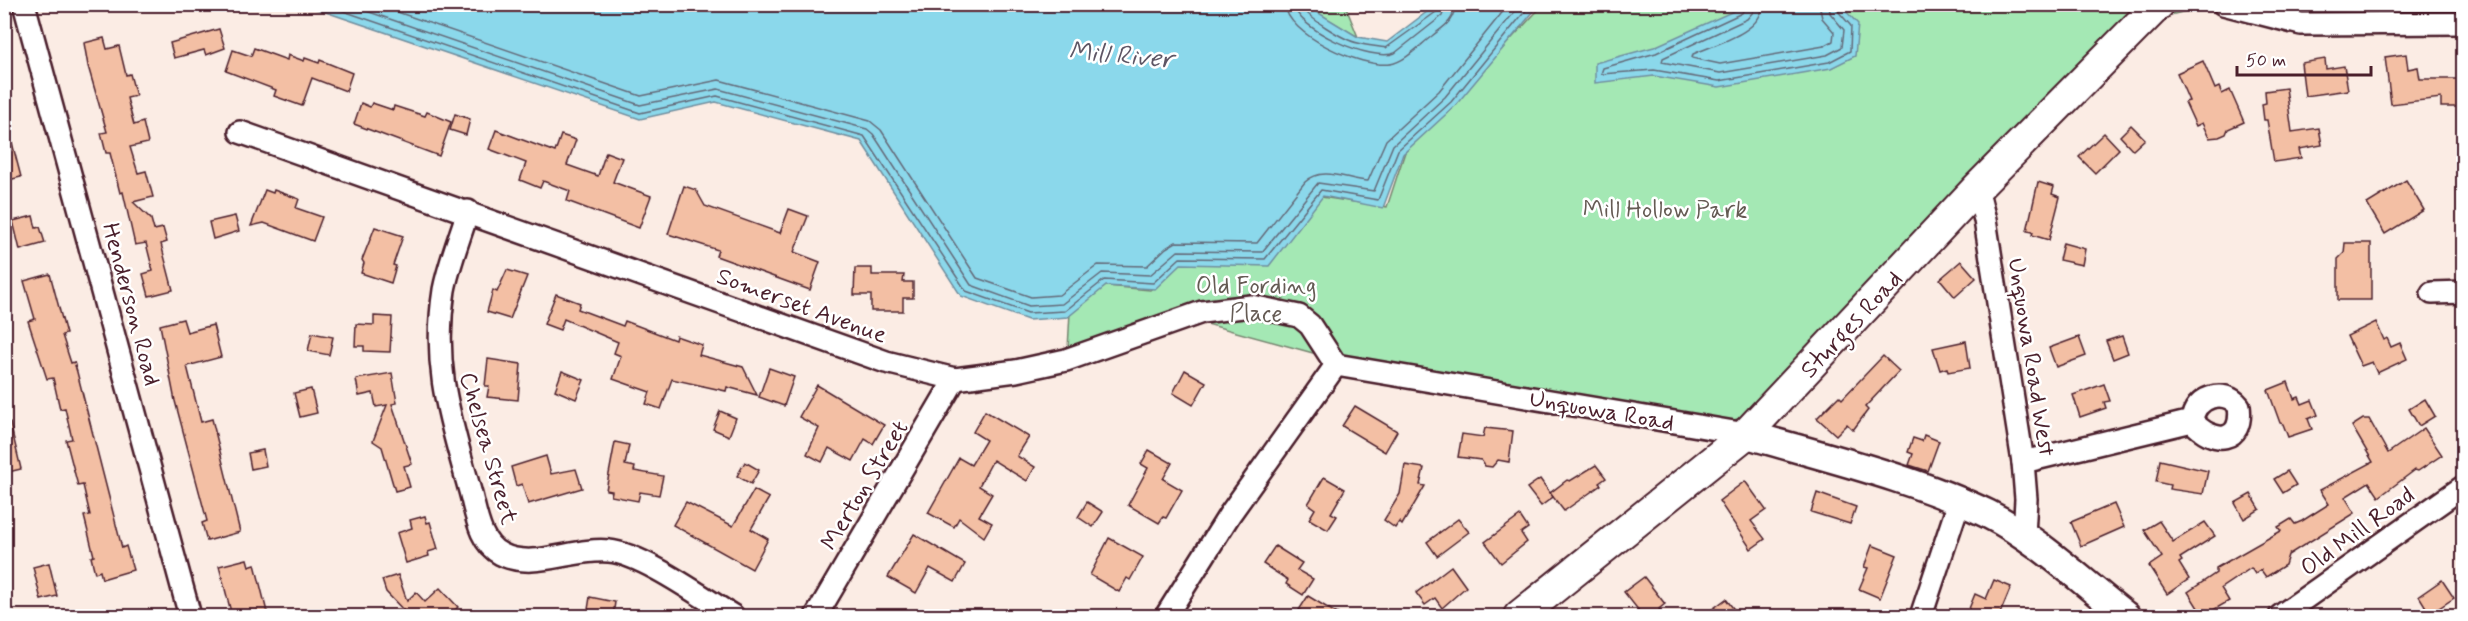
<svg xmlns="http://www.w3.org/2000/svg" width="2468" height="621" font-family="Mynerve,sans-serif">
<rect width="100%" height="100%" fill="#fbece4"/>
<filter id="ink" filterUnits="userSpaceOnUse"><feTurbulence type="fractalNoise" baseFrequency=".0167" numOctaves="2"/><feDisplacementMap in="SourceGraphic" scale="12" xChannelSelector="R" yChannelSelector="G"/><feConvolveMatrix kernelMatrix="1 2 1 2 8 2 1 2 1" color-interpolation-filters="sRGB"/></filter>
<g filter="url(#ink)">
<g fill="#a4e8b4" stroke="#778470" stroke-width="1.5">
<polygon points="1304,5 1345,5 1358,37"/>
<polygon points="1543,5 2287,5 2190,10 2112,30 1746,416 1728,422 1359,371 1313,353 1178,316 1068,349 1070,312 1106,286 1150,290 1183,261 1321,197 1387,207 1405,152"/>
</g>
<g fill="#8bd8eb" stroke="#718e9e" stroke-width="1.5">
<polygon points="1304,4 1358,37 1387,42 1436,5 1539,5 1455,106 1403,154 1383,208 1323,196 1269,266 1181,264 1155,289 1106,286 1068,317 1028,320 961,296 861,141 716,102 640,119 305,5"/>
<polygon points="1747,5 1840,5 1858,24 1855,56 1831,68 1719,87 1654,76 1595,83 1595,63 1654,47"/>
</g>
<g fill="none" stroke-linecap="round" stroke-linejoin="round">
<g stroke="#646978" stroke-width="1.5">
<polyline points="323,4 640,113 717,96 864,136 966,291 1028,313 1065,311 1104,280 1153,283 1180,258 1265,259 1321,190 1378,200 1398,150 1451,102 1531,4"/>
<polyline points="346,4 640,105 718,89 867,129 873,134 971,285 1029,306 1062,304 1102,273 1150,275 1178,251 1262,252 1318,183 1374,191 1393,145 1445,97 1521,4"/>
<path d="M374,4l267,92 78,-16 151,41 11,9 96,148 54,19 28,-2 39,-30 49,1 19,-18 10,-6 81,1 48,-61c18,-17 42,-2 63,-1l18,-41 53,-49 70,-87"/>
<path d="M1285,4c1,31 77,64 105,60 15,-2 30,-19 42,-28 11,-9 23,-15 23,-32"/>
<path d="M1294,4c1,25 79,59 101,49l47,-37 4,-12"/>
<path d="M1301,4c2,12 45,37 57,39 9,3 19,3 28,5l50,-36 3,-8"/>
<polyline points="1746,4 1742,13 1656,53 1603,68 1601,74 1654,70 1719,81 1829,62 1850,51 1851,26 1837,10 1836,4"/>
<polyline points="1754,4 1753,12 1747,19 1663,58 1662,62 1720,73 1827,55 1842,47 1844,30 1830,13 1829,4"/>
<path d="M1763,4c-1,29 -48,40 -70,50l-1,4 28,6 104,-18 9,-5 1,-9 -12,-14 -3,-14"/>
</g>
</g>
<g fill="#f3bfa4" stroke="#4a1f2b" stroke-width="1.5">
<polygon points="219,29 225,48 206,55 204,50 174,58 170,43"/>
<polygon points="104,38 107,49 119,46 126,75 130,74 136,96 127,98 134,125 143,122 148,143 130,147 138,173 146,171 153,197 133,202 151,219 154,230 163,228 167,242 161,244 173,290 149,296 143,274 153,271 146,243 135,245 123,192 120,193 110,153 106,153 101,133 107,132 88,66 84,43"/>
<polygon points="254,48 287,60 288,55 304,61 305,58 319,63 320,60 352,73 346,91 312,78 302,106 274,96 276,90 226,71 233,50 251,56"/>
<polygon points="2406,54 2408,69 2418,67 2420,79 2463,79 2463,107 2441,107 2441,98 2391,104 2385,57"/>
<polygon points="2325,59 2326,69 2344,66 2348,90 2305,96 2301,63"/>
<polygon points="2203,61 2215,89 2219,87 2222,94 2230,90 2244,122 2228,129 2226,134 2219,137 2209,138 2202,123 2196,126 2185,102 2189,101 2177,73"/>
<polygon points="2286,88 2292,132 2319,128 2322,145 2299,149 2301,158 2274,162 2267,120 2264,120 2262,104 2266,103 2265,91"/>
<polygon points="361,103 370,107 372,103 393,110 394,106 425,116 427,112 451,122 439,156 354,124"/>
<polygon points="455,114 470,119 466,135 450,130"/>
<polygon points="2131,125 2145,139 2133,150 2120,136"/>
<polygon points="496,130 555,152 561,135 576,140 567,165 598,176 606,152 622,158 613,182 651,196 639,228 567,201 570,191 543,181 540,188 520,180 526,163 489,149"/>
<polygon points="9,131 21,177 4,181 4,132"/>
<polygon points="2104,133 2119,149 2095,173 2079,157"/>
<polygon points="2406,180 2424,210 2385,234 2367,204"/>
<polygon points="2038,182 2054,187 2052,194 2060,197 2049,240 2032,235 2033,232 2027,231"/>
<polygon points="684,186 696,190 705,206 780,233 789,209 808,216 794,252 820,262 810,290 716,256 718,250 668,234"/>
<polygon points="265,190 273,193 274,190 299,199 296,208 322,217 313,241 264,223 251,226"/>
<polygon points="33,216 36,228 40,227 45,243 20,250 13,221"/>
<polygon points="235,216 239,231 213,239 209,222"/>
<polygon points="375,227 403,236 393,265 396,266 391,283 361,273 364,263 362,260"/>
<polygon points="2063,243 2085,249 2082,265 2059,260"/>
<polygon points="2345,243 2371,243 2371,300 2338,300 2338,259 2344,253"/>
<polygon points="1961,261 1976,278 1955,297 1940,279"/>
<polygon points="855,268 872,268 872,275 904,275 903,282 913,282 913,298 903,298 903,311 871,311 871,295 854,295"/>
<polygon points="507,270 527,276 510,319 487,312 493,290 497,292"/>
<polygon points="50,274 66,334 62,335 71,363 74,362 77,372 122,548 126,546 133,570 102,579 100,571 95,573 91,557 94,556 84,516 90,515 83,485 78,486 66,440 72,439 65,408 60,409 53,378 47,379 28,321 35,319 24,281"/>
<polygon points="556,294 580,303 578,309 623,326 625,321 675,340 676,336 702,345 699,355 743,367 757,395 727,387 726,391 672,379 661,409 646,404 650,392 613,379 621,356 614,353 618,342 564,319 560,330 544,324"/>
<polygon points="374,316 392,317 390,352 364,351 364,346 355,346 356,324 374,325"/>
<polygon points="183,319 187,332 213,325 221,357 187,366 201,422 212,419 240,532 207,541 202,523 207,521 175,401 160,325"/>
<polygon points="2376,322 2384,340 2387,338 2391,347 2400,343 2407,359 2377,373 2372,362 2361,366 2347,336"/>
<polygon points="312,333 333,337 329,355 308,351"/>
<polygon points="2122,336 2128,353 2113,359 2106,341"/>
<polygon points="2079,337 2086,356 2056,367 2049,348"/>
<polygon points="1966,341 1970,368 1948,372 1947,368 1940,370 1933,348"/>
<polygon points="1883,356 1899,371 1865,407 1868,410 1853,430 1847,424 1836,435 1817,418 1839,396 1842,399"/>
<polygon points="488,359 521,364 518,400 487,397 489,386 485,386"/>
<polygon points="769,368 794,377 784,406 759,397"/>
<polygon points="1185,370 1206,382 1193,405 1173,393"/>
<polygon points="562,371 584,380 576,399 555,390"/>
<polygon points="392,373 397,403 392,404 412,464 404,466 410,487 395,491 382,447 373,441 387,405 376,407 373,393 359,396 356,379"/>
<polygon points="2288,382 2294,399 2299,397 2302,404 2312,400 2318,415 2308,419 2312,429 2288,437 2283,424 2280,423 2268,390"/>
<polygon points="2104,384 2110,401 2104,402 2106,408 2080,417 2073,395"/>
<polygon points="817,385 884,425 873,444 865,439 853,461 829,448 822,462 807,454 819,428 799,417"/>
<polygon points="311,389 317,413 300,417 294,393"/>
<polygon points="2425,399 2435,416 2419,426 2409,409"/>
<polygon points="1355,406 1397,431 1385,452 1342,426"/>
<polygon points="720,411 736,418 729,436 713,429"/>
<polygon points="985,411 1029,437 1017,456 1035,467 1027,481 993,460 979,486 992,494 979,516 992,523 984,537 959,518 954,527 928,513 959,458 971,465 986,440 973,432"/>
<polygon points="2363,419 2369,419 2388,453 2424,428 2442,455 2418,471 2415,470 2379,497 2369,482 2345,497 2355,513 2288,555 2285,565 2266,577 2261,570 2255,574 2251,568 2221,588 2229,601 2203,616 2188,592 2216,573 2216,568 2281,531 2278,527 2291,519 2295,524 2302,521 2329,504 2320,490 2373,462 2352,426"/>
<polygon points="10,423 21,469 4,473 4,424"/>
<polygon points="1485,428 1513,431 1509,462 1498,460 1492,467 1485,466 1481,460 1458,457 1462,434 1483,437"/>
<polygon points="1924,435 1939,441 1928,471 1909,465 1913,454 1908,452 1913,438 1922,441"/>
<polygon points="615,442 629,445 625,465 635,467 634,471 663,476 659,495 640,492 638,501 611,496 612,491 606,490"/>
<polygon points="263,450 266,466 251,469 248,453"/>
<polygon points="1149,450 1172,463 1163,479 1182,490 1166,518 1163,517 1159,523 1128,505 1148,468 1141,464"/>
<polygon points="546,456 551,474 576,469 582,488 528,504 522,484 516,486 511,467"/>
<polygon points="2160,460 2208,471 2203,494 2169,489 2170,485 2156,482"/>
<polygon points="745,462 759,470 751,484 737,476"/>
<polygon points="1405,465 1424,468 1420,485 1425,486 1402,525 1399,522 1395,528 1384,520 1400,494"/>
<polygon points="1596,465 1606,478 1599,483 1601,485 1564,511 1550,493 1567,480 1570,481"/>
<polygon points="2287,471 2296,485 2283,493 2274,479"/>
<polygon points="1324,477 1345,489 1331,513 1337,516 1328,530 1309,519 1315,509 1308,504"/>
<polygon points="1540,479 1553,497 1541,506 1527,488"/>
<polygon points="1745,481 1766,510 1751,521 1765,539 1751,549 1719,501"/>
<polygon points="754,490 769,498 751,529 768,539 752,569 673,525 686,502 733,526"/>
<polygon points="1817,493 1856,507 1850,524 1811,512"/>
<polygon points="2251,494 2260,509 2244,519 2235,503"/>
<polygon points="1087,502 1103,512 1093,527 1078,517"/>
<polygon points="2114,504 2124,527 2081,546 2071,522"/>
<polygon points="425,516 427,523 430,522 438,549 428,552 429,556 406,563 397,533 412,528 410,520"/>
<polygon points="1520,516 1528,528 1521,533 1527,542 1501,563 1485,542"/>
<polygon points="1458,519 1469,532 1437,556 1427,542"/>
<polygon points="2159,521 2173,542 2205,522 2215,536 2180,558 2182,561 2179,563 2189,579 2167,594 2149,566 2162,557 2144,530"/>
<polygon points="914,534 965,564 955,582 930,568 916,593 888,577"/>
<polygon points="1109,538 1143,557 1130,580 1127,578 1119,592 1090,575"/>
<polygon points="1872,545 1897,555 1880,598 1859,589 1868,568 1864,567"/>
<polygon points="1275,546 1302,563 1297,570 1313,579 1303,595 1286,584 1288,580 1263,564"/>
<polygon points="247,559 249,566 255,564 268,616 232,616 219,566"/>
<polygon points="49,563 57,596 41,600 33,567"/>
<polygon points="1451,566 1466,587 1442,608 1435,598 1425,605 1416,593"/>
<polygon points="398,575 407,601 416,592 425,602 440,588 458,607 449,616 409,616 386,592 382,580"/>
<polygon points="1644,577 1665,604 1659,609 1664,616 1643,616 1624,592"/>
<polygon points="1994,580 2011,587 1999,616 1966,616 1975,594 1986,599"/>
<polygon points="2442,580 2454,598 2430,614 2419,596"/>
<polygon points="1308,596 1341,616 1309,616 1299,610"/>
<polygon points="590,597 615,602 613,616 587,616"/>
<polygon points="1726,599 1739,616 1703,616"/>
</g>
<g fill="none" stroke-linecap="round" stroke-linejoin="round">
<g stroke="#4a1f2b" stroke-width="26">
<g id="minor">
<polyline points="24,4 190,616"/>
<polyline points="2223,4 2301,24 2464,23"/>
<polyline points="240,132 886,362 955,379 1016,371 1066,360 1202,312 1251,306 1299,316 1310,325 1336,365"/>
<polyline points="1977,188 1985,220 2023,462 2026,499 2024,535"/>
<path d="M468,211c-8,26 -19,53 -24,79 -12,77 6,128 26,201 6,21 9,52 31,63 32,17 74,-7 108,-3 34,3 94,47 124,65"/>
<polyline points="2432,293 2464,292"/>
<path d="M2023,462l169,-41c21,24 52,23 47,-15 -15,-19 -45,-9 -47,15"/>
<polyline points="816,616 955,379"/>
<polyline points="1166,616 1230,514 1336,365 1746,434"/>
<polyline points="1921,616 1959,502"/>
<polyline points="2280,616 2464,486"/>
</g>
</g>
<g stroke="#4a1f2b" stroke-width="32">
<path id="tertiary" d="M1746,434c78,23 168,44 242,80 50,25 94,68 138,102"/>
</g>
<g stroke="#4a1f2b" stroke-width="34">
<polyline id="secondary" points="1519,616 1746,434 1977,188 2159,4"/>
</g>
<use href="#minor" stroke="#fff" stroke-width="21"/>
<use href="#tertiary" stroke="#fff" stroke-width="27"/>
<use href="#secondary" stroke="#fff" stroke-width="30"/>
</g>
</g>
<g text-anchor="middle" stroke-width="5" stroke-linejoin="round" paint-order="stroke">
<g font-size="24" fill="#655b54" stroke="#fff">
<text x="1665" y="217">Mill Hollow Park</text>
<text x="1256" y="293">Old Fording<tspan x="1256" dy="28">Place</tspan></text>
</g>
<g font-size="24" fill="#4a1f2b" stroke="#fff">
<text transform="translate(132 304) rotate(75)" y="8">Henderson Road</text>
<text transform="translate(802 305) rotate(20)" y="8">Somerset Avenue</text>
<text transform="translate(1851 324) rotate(-47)" y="8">Sturges Road</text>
<text transform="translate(2032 357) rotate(81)" y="8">Unquowa Road West</text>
<text transform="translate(1602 410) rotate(10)" y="8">Unquowa Road</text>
<text transform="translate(489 448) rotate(74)" y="8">Chelsea Street</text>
<text transform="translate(864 485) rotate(-59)" y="8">Merton Street</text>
<text transform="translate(2357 531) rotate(-36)" y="8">Old Mill Road</text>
</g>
<g font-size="26" font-style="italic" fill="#5e5665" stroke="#fff">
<text transform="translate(1121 54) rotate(5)" y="9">Mill River</text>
</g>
</g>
<rect width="2468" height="621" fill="none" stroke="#fff" stroke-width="24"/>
<rect x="12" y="12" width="2444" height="597" fill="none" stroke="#4a1f2b" stroke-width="2" filter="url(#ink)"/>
<path d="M2237 66v9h134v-9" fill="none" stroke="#4a1f2b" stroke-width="3"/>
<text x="2246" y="66" font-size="18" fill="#4a1f2b" stroke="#ffffff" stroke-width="4.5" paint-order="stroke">50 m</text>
</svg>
